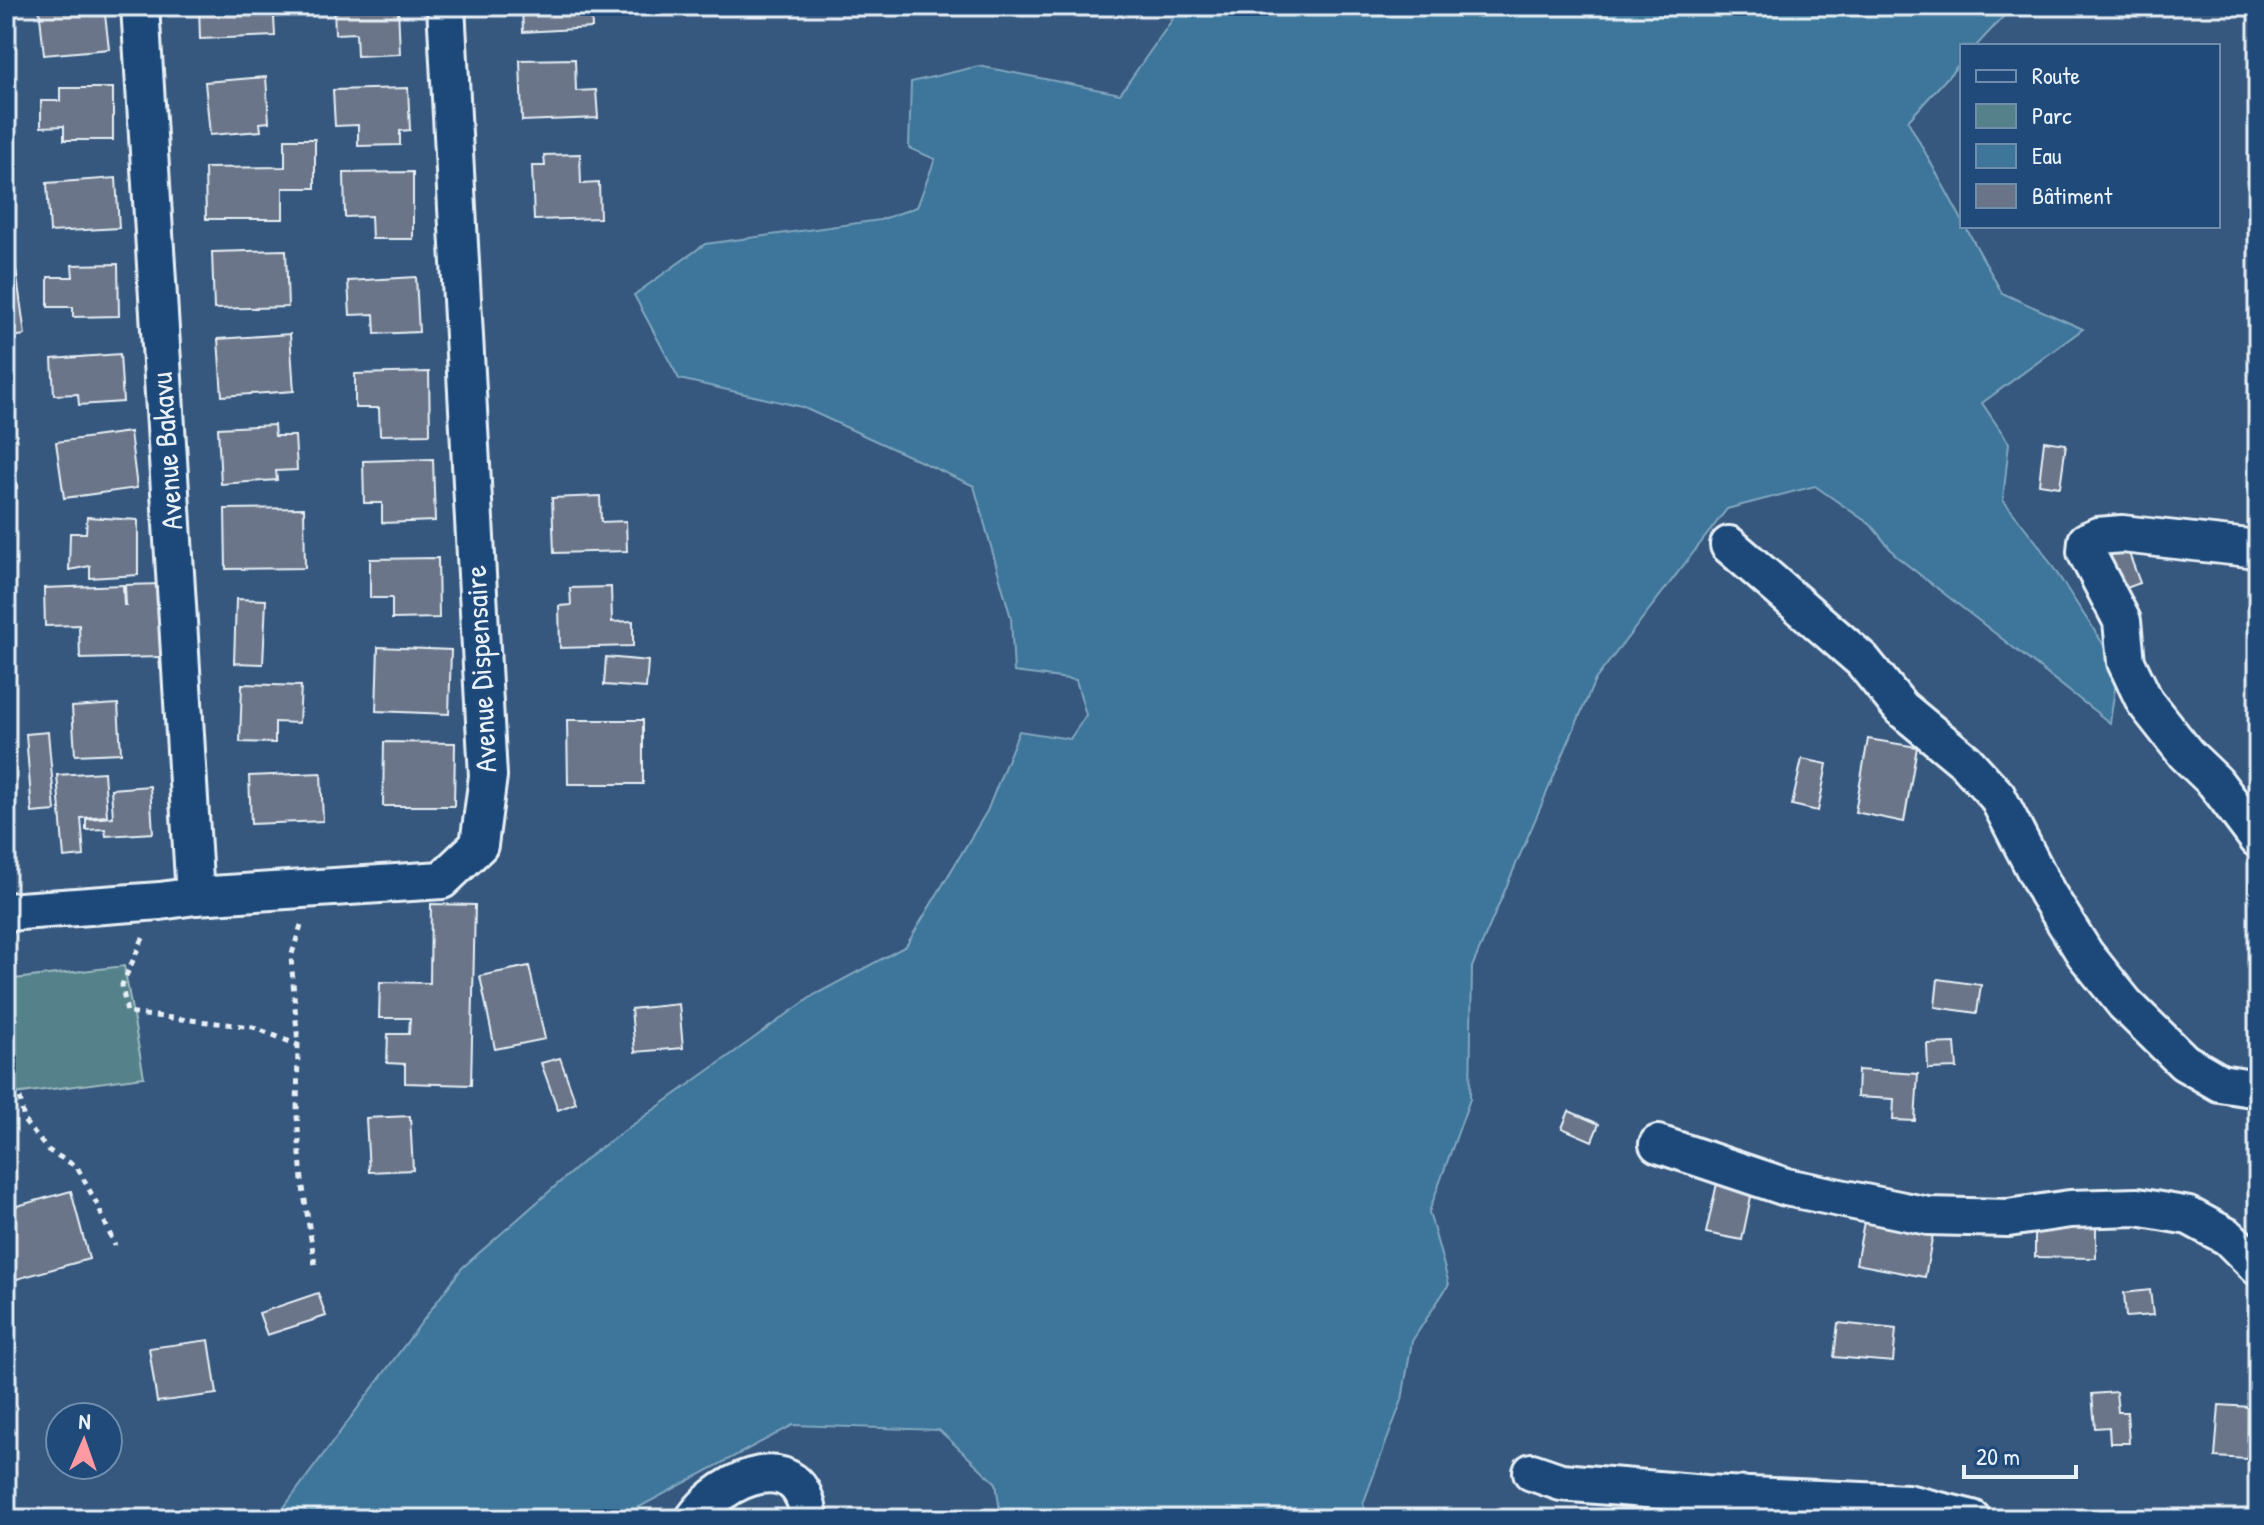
<svg xmlns="http://www.w3.org/2000/svg" width="2264" height="1525" font-family="'Patrick Hand',sans-serif">
<rect width="100%" height="100%" fill="#36577e"/>
<filter id="ink" filterUnits="userSpaceOnUse"><feTurbulence type="fractalNoise" baseFrequency=".0125" numOctaves="2"/><feDisplacementMap in="SourceGraphic" scale="16" xChannelSelector="R" yChannelSelector="G"/><feConvolveMatrix kernelMatrix="1 2 1 2 8 2 1 2 1" color-interpolation-filters="sRGB"/></filter>
<g filter="url(#ink)">
<polygon fill="#55828a" stroke="#9ebac1" stroke-width="2" points="124,966 144,1077 6,1095 6,980"/>
<polygon fill="#3e769a" stroke="#82a7c0" stroke-width="2" points="1182,6 2013,6 1976,46 1962,46 1962,61 1908,121 1962,220 1962,226 1965,226 2002,293 2083,329 1982,403 2009,443 2003,500 2038,544 2118,667 2110,723 1896,556 1871,525 1815,486 1727,509 1595,680 1472,967 1470,1099 1429,1212 1449,1284 1412,1341 1402,1400 1363,1504 1369,1519 1001,1519 996,1483 939,1430 793,1425 617,1519 253,1519 279,1514 462,1268 592,1154 814,995 906,946 987,811 1019,731 1070,739 1086,715 1076,680 1014,672 1011,618 974,486 802,407 679,379 634,295 705,244 880,220 917,207 935,159 909,148 911,82 979,66 1120,94"/>
<g fill="#6a7489" stroke="#e8f1f8" stroke-width="2">
<polygon points="39,6 104,6 109,49 44,55"/>
<polygon points="199,6 296,6 296,15 274,17 275,36 200,39"/>
<polygon points="334,6 398,6 400,54 357,56 356,33 335,34"/>
<polygon points="522,6 591,6 592,28 523,32"/>
<polygon points="575,59 576,91 596,90 598,118 522,121 520,60"/>
<polygon points="266,77 269,122 260,123 261,131 210,135 205,82"/>
<polygon points="60,88 113,88 113,140 64,140 64,126 41,127 41,101 60,101"/>
<polygon points="408,88 410,130 400,131 400,145 358,146 358,125 335,126 333,90"/>
<polygon points="285,139 315,139 315,188 283,188 283,219 206,219 205,168 285,167"/>
<polygon points="580,154 581,184 599,183 600,218 534,220 532,166 545,166 544,155"/>
<polygon points="413,172 413,239 372,239 371,216 345,217 344,173"/>
<polygon points="116,178 119,228 50,232 47,183"/>
<polygon points="13,248 25,335 6,338 6,249"/>
<polygon points="286,250 288,307 214,309 212,252"/>
<polygon points="118,264 119,316 73,317 73,307 48,307 48,277 73,277 72,265"/>
<polygon points="416,277 419,332 375,334 374,314 350,315 348,281"/>
<polygon points="290,334 294,391 222,396 218,339"/>
<polygon points="120,354 123,402 79,405 78,394 54,395 52,359"/>
<polygon points="12,359 16,401 6,402 6,360"/>
<polygon points="429,372 430,434 380,435 379,408 355,408 355,374"/>
<polygon points="274,425 275,436 295,436 297,470 276,471 277,480 221,484 218,428"/>
<polygon points="130,432 137,488 64,498 56,442"/>
<polygon points="6,437 12,437 17,488 6,489"/>
<polygon points="2044,441 2066,444 2060,487 2039,484"/>
<polygon points="433,459 435,521 382,523 382,503 364,503 363,461"/>
<polygon points="600,496 601,522 626,521 627,551 554,553 552,498"/>
<polygon points="304,508 305,568 226,569 225,509"/>
<polygon points="87,517 138,520 138,575 90,578 90,566 69,570 70,533 86,533"/>
<polygon points="2127,548 2140,583 2116,592 2103,557"/>
<polygon points="438,558 439,618 392,619 392,598 370,598 370,559"/>
<polygon points="162,584 165,669 160,669 159,657 80,659 79,625 45,626 44,588 123,585 124,605 126,605 125,585"/>
<polygon points="611,587 612,622 633,621 633,646 560,648 559,606 571,605 570,588"/>
<polygon points="236,599 266,600 263,664 234,663"/>
<polygon points="378,647 451,650 449,714 376,711"/>
<polygon points="606,657 648,661 646,688 604,685"/>
<polygon points="242,684 301,686 299,723 275,722 275,743 240,742"/>
<polygon points="118,704 121,753 75,755 72,707"/>
<polygon points="567,720 643,720 643,784 568,784"/>
<polygon points="48,732 55,811 32,813 26,734"/>
<polygon points="1868,739 1917,747 1904,822 1855,812"/>
<polygon points="384,742 455,743 454,806 383,806"/>
<polygon points="1802,759 1827,764 1818,811 1792,805"/>
<polygon points="104,772 107,816 81,818 84,856 64,858 57,775"/>
<polygon points="321,773 323,821 251,824 249,776"/>
<polygon points="150,786 153,833 106,836 105,829 86,830 86,819 113,817 111,789"/>
<polygon points="6,794 11,843 6,844"/>
<polygon points="431,904 475,905 471,1085 405,1083 405,1064 387,1063 388,1034 409,1034 410,1018 379,1018 380,982 430,983"/>
<polygon points="529,966 545,1039 495,1049 480,976"/>
<polygon points="1938,979 1981,985 1977,1013 1935,1007"/>
<polygon points="679,1004 683,1048 635,1052 631,1009"/>
<polygon points="1955,1043 1957,1068 1928,1069 1927,1044"/>
<polygon points="560,1058 576,1103 558,1110 541,1063"/>
<polygon points="1858,1070 1918,1074 1915,1121 1893,1120 1894,1099 1857,1097"/>
<polygon points="1569,1111 1599,1124 1592,1141 1562,1128"/>
<polygon points="410,1116 413,1170 369,1172 366,1118"/>
<polygon points="1718,1179 1753,1187 1742,1240 1706,1233"/>
<polygon points="71,1191 89,1259 6,1282 6,1209"/>
<polygon points="1865,1217 1934,1229 1925,1277 1856,1264"/>
<polygon points="2035,1227 2096,1228 2096,1258 2035,1257"/>
<polygon points="2150,1290 2153,1315 2126,1317 2124,1293"/>
<polygon points="318,1293 326,1316 267,1335 259,1313"/>
<polygon points="1838,1323 1896,1329 1893,1362 1834,1357"/>
<polygon points="209,1340 217,1394 157,1402 149,1348"/>
<polygon points="2116,1392 2118,1412 2127,1412 2129,1443 2110,1443 2109,1427 2095,1428 2092,1394"/>
<polygon points="2219,1405 2250,1407 2247,1459 2215,1457"/>
</g>
<g fill="none" stroke-linecap="round" stroke-linejoin="round">
<g stroke="#e8f1f8" stroke-width="42">
<g id="minor">
<polyline points="140,6 195,896"/>
<polyline points="1729,545 1862,660 1901,708 1965,761 1997,796 2047,893 2085,954 2125,1004 2184,1062 2220,1083 2258,1089"/>
<polyline points="2258,549 2122,534 2098,536 2087,541 2086,552 2122,621 2126,662 2145,702 2186,754 2215,782 2258,839"/>
<polyline points="6,912 160,901 195,896 442,880 479,845 488,776 446,6"/>
<polyline points="1658,1144 1786,1187 1928,1216 2008,1218 2070,1209 2137,1207 2189,1216 2228,1237 2258,1267"/>
<polyline points="1532,1472 1561,1482 1706,1494 1907,1503 1972,1519"/>
<path d="M694,1519c28,-41 108,-76 115,0"/>
</g>
</g>
<g stroke="#e8f1f8" stroke-width="5" stroke-dasharray="6 6" stroke-linecap="butt">
<polyline points="301,925 291,957 298,1045 297,1115 302,1181 315,1265"/>
<polyline points="143,938 122,985 127,1013 253,1027 298,1045"/>
<polyline points="20,1098 24,1121 48,1150 77,1167 97,1204 115,1246"/>
</g>
<use href="#minor" stroke="#1f4a7a" stroke-width="36"/>
</g>
</g>
<g text-anchor="middle" stroke-width="6" stroke-linejoin="round" paint-order="stroke">
<g font-size="30" fill="#e8f1f8" stroke="#1f4a7a">
<text transform="translate(167 451) rotate(-94)" y="10">Avenue Bakavu</text>
<text transform="translate(481 669) rotate(-93)" y="10">Avenue Dispensaire</text>
</g>
</g>
<rect width="2264" height="1525" fill="none" stroke="#1f4a7a" stroke-width="32"/>
<rect x="16" y="16" width="2232" height="1493" fill="none" stroke="#e8f1f8" stroke-width="3" filter="url(#ink)"/>
<rect x="1960" y="44" width="260" height="184" fill="#1f4a7a" stroke="#6f8dac" stroke-width="2"/>
<rect x="1976" y="70" width="40" height="12" fill="#1f4a7a" stroke="#6f8dac" stroke-width="2"/>
<text x="2032" y="84" font-size="24" fill="#e8f1f8">Route</text>
<rect x="1976" y="104" width="40" height="24" fill="#55828a" stroke="#6f8dac" stroke-width="2"/>
<text x="2032" y="124" font-size="24" fill="#e8f1f8">Parc</text>
<rect x="1976" y="144" width="40" height="24" fill="#3e769a" stroke="#6f8dac" stroke-width="2"/>
<text x="2032" y="164" font-size="24" fill="#e8f1f8">Eau</text>
<rect x="1976" y="184" width="40" height="24" fill="#6a7489" stroke="#6f8dac" stroke-width="2"/>
<text x="2032" y="204" font-size="24" fill="#e8f1f8">Bâtiment</text>
<g transform="translate(84 1441) rotate(2)"><circle r="38" fill="#1f4a7a" stroke="#6f8dac" stroke-width="2"/>
<path d="M0-6L14 30L0 20L-14 30Z" fill="#ff9aa2"/>
<text y="-12" font-size="22" font-weight="bold" text-anchor="middle" fill="#e8f1f8">N</text>
</g>
<path d="M1964 1465v12h112v-12" fill="none" stroke="#e8f1f8" stroke-width="4"/>
<text x="1976" y="1465" font-size="24" fill="#e8f1f8" stroke="#1f4a7a" stroke-width="6" paint-order="stroke">20 m</text>
</svg>
